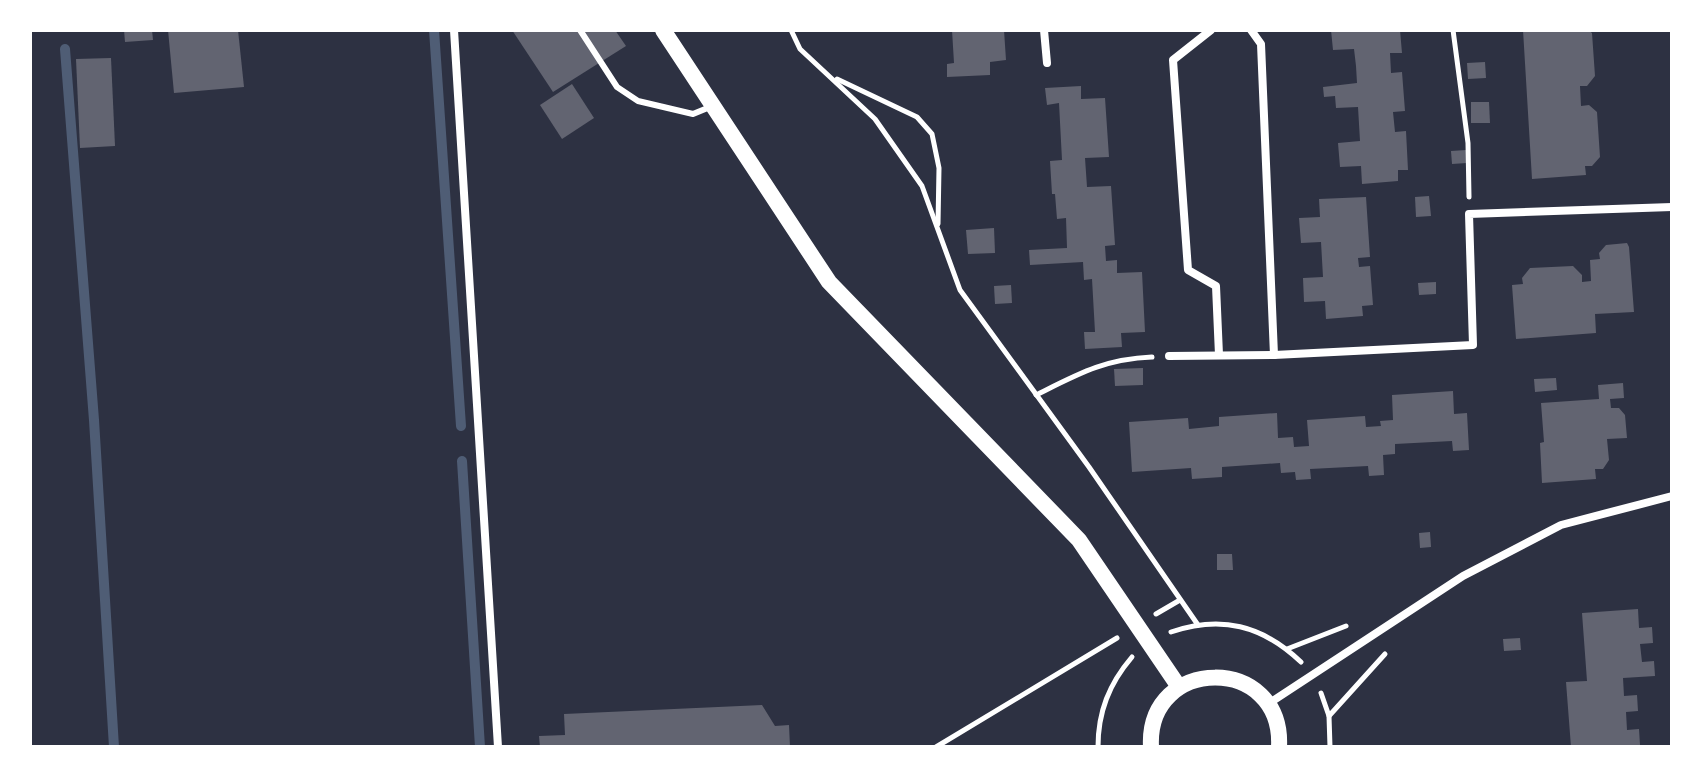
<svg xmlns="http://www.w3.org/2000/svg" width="1702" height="777" font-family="'Open Sans',sans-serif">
<rect width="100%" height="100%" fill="#2d3142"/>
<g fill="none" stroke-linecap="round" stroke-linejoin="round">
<g stroke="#4f5d75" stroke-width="10">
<polyline points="434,30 461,426"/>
<polyline points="65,49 94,420 114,747"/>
<polyline points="462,461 480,747"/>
</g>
</g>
<g fill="#626471">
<polygon points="124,30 152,30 153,40 125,42"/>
<polygon points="168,30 238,30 244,87 174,93"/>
<polygon points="512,30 615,30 626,46 553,92"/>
<polygon points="952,30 1004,30 1006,60 990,62 990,75 947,77 947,64 954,63"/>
<polygon points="1331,30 1400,30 1402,53 1390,53 1391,73 1402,72 1405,111 1393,112 1395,132 1406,131 1408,170 1398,170 1398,181 1362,184 1361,166 1340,167 1338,143 1360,141 1358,107 1336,108 1335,96 1324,97 1323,87 1357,83 1356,66 1354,49 1333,50"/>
<polygon points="1523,30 1588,30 1592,33 1595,76 1587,86 1580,86 1581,106 1589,105 1597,112 1600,157 1592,166 1585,166 1586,175 1532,179"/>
<polygon points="111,58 115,146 80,148 76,59"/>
<polygon points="1485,62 1486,78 1468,79 1467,63"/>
<polygon points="572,84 594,118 562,139 540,105"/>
<polygon points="1081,86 1081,99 1105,98 1109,157 1085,158 1087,187 1111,186 1115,245 1105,246 1106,261 1117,260 1117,273 1142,272 1145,332 1121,333 1122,347 1085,349 1084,332 1095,332 1092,279 1084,280 1083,262 1030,265 1029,250 1067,248 1066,218 1057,219 1055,194 1052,194 1050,161 1062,160 1059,103 1047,105 1045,88"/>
<polygon points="1471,102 1489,102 1490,123 1471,123"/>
<polygon points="1466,150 1467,163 1452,164 1451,151"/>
<polygon points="1429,196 1431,216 1416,217 1415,197"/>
<polygon points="1366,197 1370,257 1358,258 1359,267 1370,266 1373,305 1362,306 1363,316 1326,319 1325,301 1304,302 1303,278 1323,277 1321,242 1301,243 1299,218 1320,217 1319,199"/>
<polygon points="994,228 995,253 968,254 966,230"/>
<polygon points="1627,243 1629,247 1634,312 1595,314 1596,333 1516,339 1512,285 1523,284 1522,278 1530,268 1573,266 1582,275 1582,282 1591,281 1590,260 1600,259 1599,253 1606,245"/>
<polygon points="1436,282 1436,294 1419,295 1418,283"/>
<polygon points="1011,285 1012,303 995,304 994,286"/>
<polygon points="1143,368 1143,385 1115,386 1114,369"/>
<polygon points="1556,378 1557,390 1535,392 1534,379"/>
<polygon points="1623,383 1624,398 1610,399 1611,408 1619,408 1625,415 1627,438 1607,439 1609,460 1603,469 1595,469 1596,479 1542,483 1540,443 1544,442 1541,403 1599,399 1598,385"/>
<polygon points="1453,391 1454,414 1467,413 1469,450 1453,451 1452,441 1395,444 1395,454 1383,455 1384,475 1369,476 1368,466 1310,469 1311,479 1296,480 1295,472 1281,473 1280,463 1222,467 1222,477 1192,479 1191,468 1132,472 1129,422 1188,418 1189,429 1219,426 1219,417 1277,413 1278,438 1293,437 1294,447 1309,446 1307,420 1365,416 1366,427 1381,426 1380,421 1393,420 1392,395"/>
<polygon points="1430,532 1431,547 1420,548 1419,533"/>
<polygon points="1217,554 1232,554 1233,570 1217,570"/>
<polygon points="1638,609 1639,628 1652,627 1653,643 1640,644 1642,662 1654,661 1655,676 1623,678 1624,696 1637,695 1638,711 1626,712 1627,730 1639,729 1640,745 1571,747 1566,682 1587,681 1582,613"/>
<polygon points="1520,638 1521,650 1504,651 1503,639"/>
<polygon points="762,705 775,726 789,725 790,747 540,747 539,736 565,735 564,714"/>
</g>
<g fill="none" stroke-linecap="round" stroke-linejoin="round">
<g stroke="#fff" stroke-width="5">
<polyline points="791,30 800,49 875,119 922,186 960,290 1089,467 1198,625"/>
<polyline points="1453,30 1468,143 1469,197"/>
<polyline points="837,79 917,117 932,134 939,168 938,224"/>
<path d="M1036,395c42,-21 68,-36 116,-38"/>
<polyline points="1156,614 1180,600"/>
<path d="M1171,632c50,-17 91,-7 130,30"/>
<polyline points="1287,649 1346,626"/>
<polyline points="1321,693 1329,716 1330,747"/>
<polyline points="1329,716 1385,654"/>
<polyline points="936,747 1117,638"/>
<path d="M1098,747c0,-35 11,-63 34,-90"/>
</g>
<polyline stroke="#fff" stroke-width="6" points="580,30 617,87 638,101 693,114 710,107"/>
<g stroke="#fff" stroke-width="8">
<polyline points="454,30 498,747"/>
<polyline points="1044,30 1047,63"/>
<polyline points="1211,30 1173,60 1188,270 1216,286 1219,355"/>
<polyline points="1251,30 1261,44 1274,355"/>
<polyline points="1169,356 1274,355 1473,345 1469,214 1672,207"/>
<polyline points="1268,704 1463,576 1561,525 1672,496"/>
</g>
<g stroke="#fff" stroke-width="16">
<polyline points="663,30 829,282 1079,540 1179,687"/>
<path d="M1151,747c-5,-92 133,-93 128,0"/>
</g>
</g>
<rect width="1702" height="777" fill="none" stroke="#ffffff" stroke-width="64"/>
</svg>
